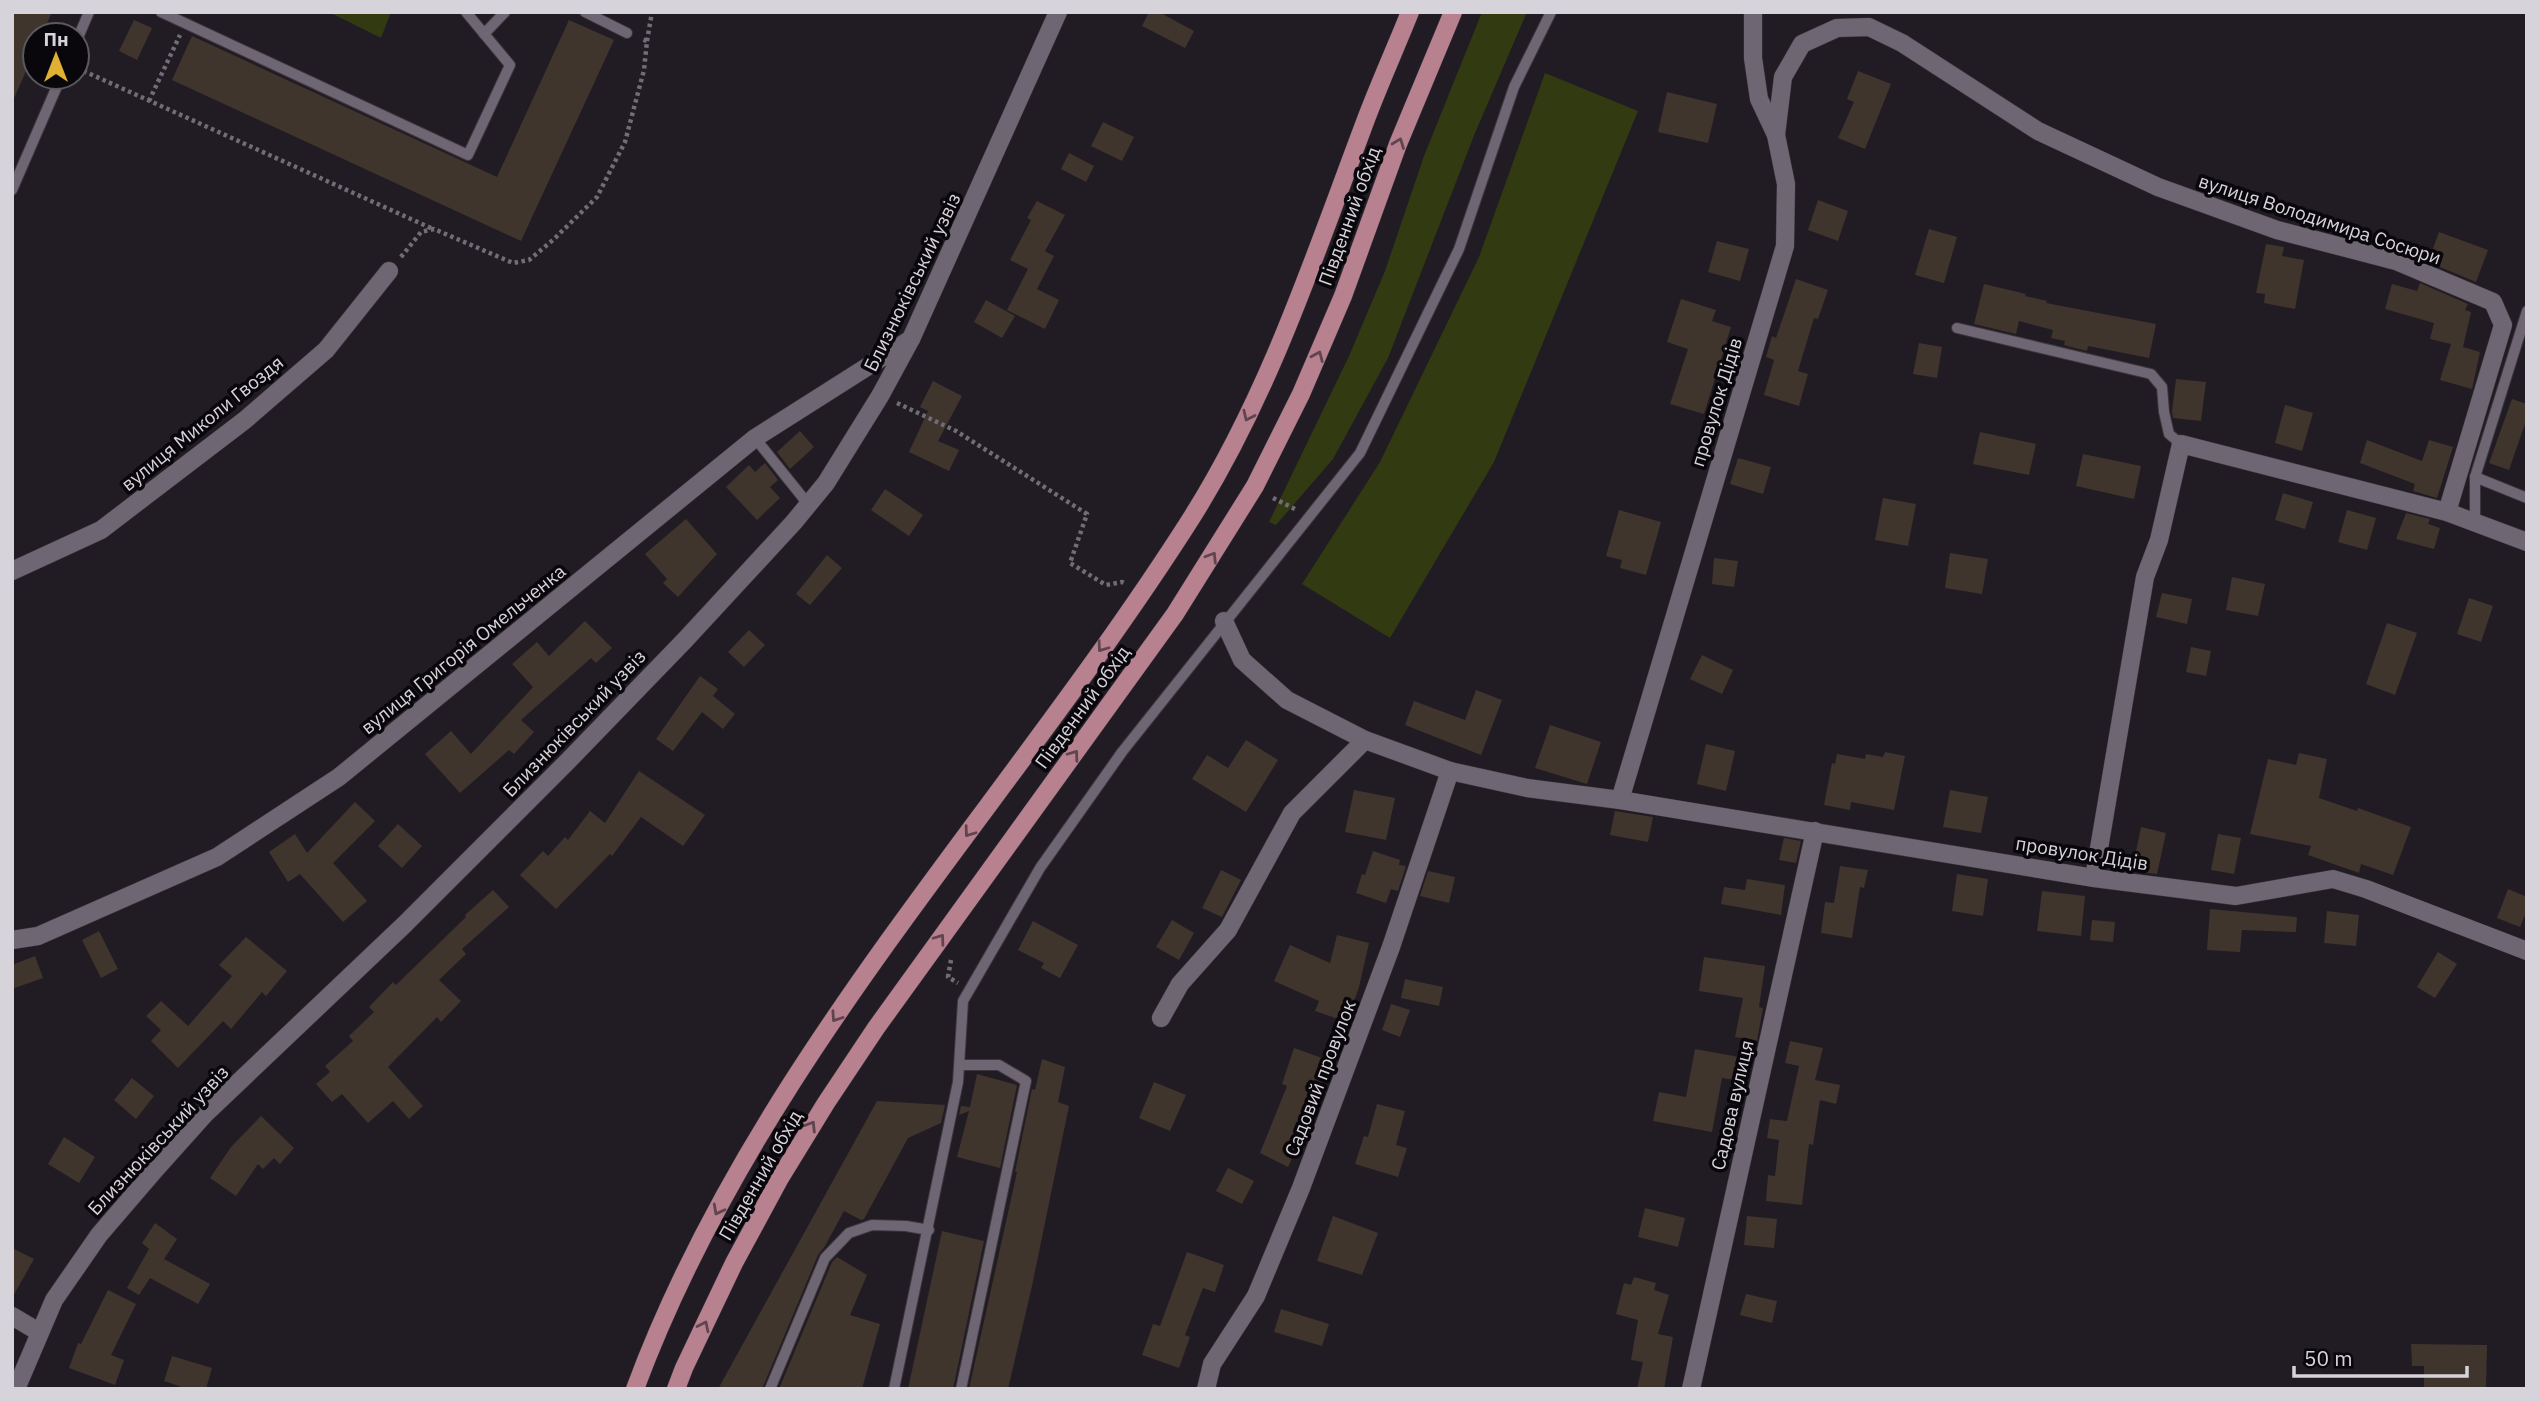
<svg xmlns="http://www.w3.org/2000/svg" width="2539" height="1401" font-family="'IBM Plex Sans',sans-serif">
<rect width="100%" height="100%" fill="#211b24"/>
<g fill="#323a12">
<polygon points="329,12 391,12 381,38"/>
<polygon points="1482,12 1527,12 1475,133 1388,358 1333,459 1276,525 1269,522 1349,356 1385,271 1424,156"/>
<polygon points="1545,73 1638,111 1494,462 1390,638 1302,584 1380,462 1479,257"/>
</g>
<g fill="#3f352d">
<polygon points="12,12 52,12 42,35 35,35 35,51 12,103"/>
<polygon points="1149,12 1159,12 1194,31 1185,48 1142,26"/>
<polygon points="134,20 152,28 137,60 119,51"/>
<polygon points="569,20 614,40 521,241 172,80 192,36 497,177"/>
<polygon points="1858,71 1891,84 1865,149 1838,138 1854,102 1847,99"/>
<polygon points="1667,92 1717,104 1708,143 1658,132"/>
<polygon points="1103,122 1134,137 1122,161 1091,146"/>
<polygon points="1069,153 1094,166 1086,182 1061,169"/>
<polygon points="1818,200 1848,211 1838,241 1808,230"/>
<polygon points="1037,201 1065,215 1045,251 1054,256 1037,289 1059,300 1045,329 1007,310 1028,269 1010,260 1031,220 1027,218"/>
<polygon points="1929,229 1957,237 1944,283 1915,275"/>
<polygon points="2439,232 2488,250 2476,282 2428,262"/>
<polygon points="1717,241 1749,249 1740,281 1708,272"/>
<polygon points="2266,244 2284,247 2282,256 2304,260 2295,309 2264,303 2265,294 2256,293"/>
<polygon points="1796,279 1828,290 1818,319 1814,318 1798,371 1808,374 1799,406 1764,395 1774,360 1766,357 1772,336 1776,338"/>
<polygon points="2420,283 2468,304 2465,310 2471,312 2463,347 2480,352 2472,389 2440,380 2451,344 2430,339 2434,323 2385,309 2392,284 2417,291"/>
<polygon points="1984,284 2026,294 2025,296 2047,301 2046,303 2156,324 2149,358 2088,346 2087,351 2064,345 2065,341 2051,338 2053,330 2019,321 2016,334 1974,324"/>
<polygon points="1681,299 1716,310 1712,321 1731,327 1704,414 1670,404 1688,349 1667,342"/>
<polygon points="986,300 1015,316 1002,338 974,322"/>
<polygon points="1919,343 1942,347 1937,378 1913,374"/>
<polygon points="2176,379 2206,382 2201,421 2173,418 2172,411"/>
<polygon points="933,381 962,396 938,441 959,450 949,471 909,452 928,411 920,407"/>
<polygon points="2512,399 2527,404 2527,418 2509,470 2489,463"/>
<polygon points="2285,405 2313,413 2302,451 2275,443"/>
<polygon points="800,431 814,447 790,469 777,452"/>
<polygon points="1980,432 2036,444 2029,475 1973,464"/>
<polygon points="2367,440 2422,461 2429,440 2453,447 2437,498 2413,491 2415,484 2360,463"/>
<polygon points="2083,454 2141,466 2134,499 2076,486"/>
<polygon points="1738,458 1771,467 1763,494 1730,484"/>
<polygon points="765,463 778,480 770,487 780,498 757,520 726,487 749,465 755,472"/>
<polygon points="885,489 923,515 909,536 871,510"/>
<polygon points="2283,493 2313,502 2305,529 2275,520"/>
<polygon points="1883,498 1916,504 1908,546 1875,540"/>
<polygon points="1619,510 1661,522 1646,575 1620,568 1622,560 1606,556"/>
<polygon points="2347,510 2376,518 2367,550 2338,542"/>
<polygon points="2406,513 2430,519 2428,524 2440,528 2434,549 2396,539"/>
<polygon points="686,519 717,554 678,597 663,583 667,579 645,554"/>
<polygon points="1950,553 1988,559 1982,594 1945,588"/>
<polygon points="827,555 842,568 810,605 796,594"/>
<polygon points="1714,558 1738,561 1734,587 1712,584"/>
<polygon points="2232,577 2265,584 2258,616 2226,610"/>
<polygon points="2162,593 2192,599 2187,624 2156,617"/>
<polygon points="2469,598 2493,606 2481,642 2457,634"/>
<polygon points="585,621 612,648 596,663 591,658 521,720 534,732 514,754 509,750 460,793 425,754 451,731 471,754 533,687 512,664 537,642 549,656"/>
<polygon points="2387,623 2417,633 2395,695 2366,684"/>
<polygon points="749,630 765,645 744,667 728,652"/>
<polygon points="2191,647 2211,651 2206,676 2186,672"/>
<polygon points="1702,655 1733,670 1722,694 1690,679"/>
<polygon points="700,676 718,689 713,696 735,714 723,729 702,712 673,751 656,739"/>
<polygon points="1476,690 1502,700 1481,755 1405,725 1414,701 1465,720"/>
<polygon points="1550,725 1601,742 1587,784 1535,768"/>
<polygon points="1246,740 1278,760 1246,812 1192,779 1207,755 1228,768"/>
<polygon points="1706,744 1735,751 1726,791 1697,784"/>
<polygon points="1885,752 1905,756 1894,810 1851,802 1850,810 1824,805 1832,763 1835,764 1837,754 1865,759 1866,754 1883,757"/>
<polygon points="2299,753 2327,759 2319,798 2357,811 2358,808 2411,827 2393,875 2361,864 2359,873 2308,855 2311,846 2250,834 2268,759 2296,765"/>
<polygon points="639,771 705,815 683,846 641,817 612,856 610,854 556,909 520,875 543,851 548,856 565,837 568,840 590,811 605,823"/>
<polygon points="1354,790 1395,798 1386,840 1345,832"/>
<polygon points="1950,790 1988,797 1981,833 1943,827"/>
<polygon points="355,802 375,821 333,863 367,901 343,922 300,874 288,882 269,852 295,834 307,853"/>
<polygon points="1615,811 1653,817 1648,842 1610,835"/>
<polygon points="398,824 422,846 402,868 378,846"/>
<polygon points="2141,827 2166,833 2157,874 2132,871"/>
<polygon points="2218,834 2241,838 2234,874 2211,870"/>
<polygon points="1784,838 1801,841 1796,863 1779,860"/>
<polygon points="1373,851 1400,860 1399,865 1406,866 1398,891 1391,889 1386,903 1356,893 1362,874 1365,875"/>
<polygon points="1840,866 1868,870 1864,888 1860,887 1852,938 1821,933 1825,902 1834,903"/>
<polygon points="1221,870 1241,880 1222,917 1202,908"/>
<polygon points="1428,871 1455,877 1449,903 1420,896"/>
<polygon points="1957,874 1988,879 1983,916 1952,911"/>
<polygon points="1747,879 1785,885 1781,915 1721,904 1724,887 1745,890"/>
<polygon points="2508,889 2527,897 2527,910 2520,927 2497,918"/>
<polygon points="493,890 509,907 462,949 466,954 439,980 461,1001 441,1022 437,1017 388,1067 423,1106 409,1119 393,1101 368,1123 342,1094 332,1102 316,1084 330,1072 325,1066 353,1041 349,1036 374,1012 369,1007 393,982 396,985 466,917 465,915"/>
<polygon points="2042,891 2085,896 2081,936 2037,931"/>
<polygon points="2210,909 2297,917 2296,932 2242,930 2240,952 2207,950"/>
<polygon points="2327,911 2359,915 2356,946 2324,943"/>
<polygon points="1172,920 1194,933 1179,960 1156,947"/>
<polygon points="2092,920 2115,922 2113,942 2090,940"/>
<polygon points="1033,921 1078,945 1060,978 1041,968 1044,963 1018,950"/>
<polygon points="99,931 118,969 101,978 82,940"/>
<polygon points="1337,935 1369,943 1359,987 1347,1022 1315,1011 1319,1001 1274,981 1290,945 1330,963"/>
<polygon points="246,937 287,971 266,996 262,992 231,1029 223,1021 178,1068 151,1041 161,1030 146,1016 161,1001 188,1026 232,976 219,965"/>
<polygon points="2438,952 2457,964 2435,998 2417,987"/>
<polygon points="35,956 43,978 12,989 12,965"/>
<polygon points="1704,957 1765,966 1759,1007 1763,1008 1757,1041 1735,1037 1743,998 1699,991"/>
<polygon points="1405,979 1443,987 1439,1006 1401,998"/>
<polygon points="1391,1004 1410,1010 1400,1037 1382,1030"/>
<polygon points="1790,1041 1823,1048 1815,1080 1840,1085 1836,1104 1820,1100 1813,1145 1809,1144 1802,1205 1766,1201 1768,1175 1775,1176 1779,1140 1767,1138 1770,1119 1787,1121 1799,1066 1785,1063"/>
<polygon points="1294,1048 1322,1058 1319,1066 1328,1069 1302,1134 1303,1135 1288,1167 1260,1153 1287,1086 1282,1084"/>
<polygon points="1695,1049 1739,1057 1735,1080 1722,1078 1712,1132 1653,1121 1659,1092 1686,1097"/>
<polygon points="1042,1059 1065,1067 1058,1102 1069,1106 1032,1286 1008,1389 969,1389 1017,1172 1015,1172 1032,1089 1035,1090"/>
<polygon points="977,1074 1017,1085 1000,1168 957,1157 969,1111 959,1115 961,1106 970,1107"/>
<polygon points="132,1078 154,1096 136,1119 114,1100"/>
<polygon points="1154,1082 1186,1095 1170,1131 1139,1118"/>
<polygon points="877,1101 945,1105 941,1123 908,1138 864,1219 861,1220 844,1211 825,1246 818,1255 762,1389 718,1389"/>
<polygon points="1377,1104 1405,1111 1396,1145 1407,1148 1398,1177 1355,1164 1364,1136 1368,1137"/>
<polygon points="261,1116 294,1148 280,1164 274,1158 263,1169 258,1164 236,1196 210,1178 231,1147"/>
<polygon points="64,1137 95,1157 79,1183 48,1164"/>
<polygon points="1228,1168 1254,1181 1242,1204 1216,1191"/>
<polygon points="1645,1208 1685,1218 1678,1247 1638,1237"/>
<polygon points="1333,1216 1378,1233 1362,1275 1317,1261"/>
<polygon points="1747,1216 1777,1219 1774,1248 1744,1245"/>
<polygon points="155,1223 177,1239 164,1259 210,1284 198,1304 150,1278 139,1295 127,1288 149,1249 142,1243"/>
<polygon points="942,1231 984,1241 953,1389 908,1389"/>
<polygon points="12,1248 34,1259 12,1298"/>
<polygon points="1187,1252 1224,1265 1215,1292 1203,1288 1185,1335 1190,1337 1179,1368 1142,1355 1153,1324 1160,1326"/>
<polygon points="837,1257 867,1275 850,1315 880,1324 862,1389 779,1389 832,1262"/>
<polygon points="1634,1277 1656,1283 1654,1290 1669,1295 1658,1334 1673,1337 1664,1389 1637,1389 1643,1362 1631,1360 1638,1320 1616,1314 1624,1283 1631,1285"/>
<polygon points="108,1290 136,1304 111,1355 124,1360 115,1385 69,1368 78,1343 81,1344"/>
<polygon points="1746,1294 1777,1301 1772,1323 1740,1315"/>
<polygon points="1281,1309 1329,1324 1322,1346 1274,1332"/>
<polygon points="2411,1344 2487,1345 2486,1389 2424,1389 2424,1366 2412,1366"/>
<polygon points="172,1356 212,1368 206,1389 188,1389 164,1381"/>
</g>
<g fill="none" stroke-linecap="round" stroke-linejoin="round">
<g stroke="#3c373e" stroke-width="12">
<g id="service">
<polyline points="161,12 468,155 510,65 466,12"/>
<polyline points="585,12 627,33"/>
<polyline points="484,34 505,12"/>
<polyline points="77,40 89,12"/>
<polyline points="12,190 61,77"/>
<polyline points="2527,311 2475,477 2527,498"/>
<polyline points="1957,328 2151,374 2162,387 2164,412 2169,434 2181,444"/>
<polyline points="755,438 808,504"/>
<polyline points="2475,524 2475,477"/>
<polyline points="960,1065 999,1065 1026,1081 961,1389"/>
<polyline points="770,1389 825,1258 849,1233 872,1225 906,1226 929,1230"/>
<polyline points="894,1389 958,1082 963,1001 1040,868 1122,752 1360,453 1459,249 1514,87 1551,12"/>
</g>
</g>
<g stroke="#3c373e" stroke-width="19">
<g id="minor">
<polyline points="1776,135 1783,77 1802,44 1837,28 1869,27 1902,43 2038,131 2158,187 2277,230 2396,261 2493,302 2503,325 2447,512"/>
<polyline points="12,571 101,530 245,420 326,350 389,271"/>
<polyline points="1224,621 1242,660 1287,700 1365,740 1450,771 1527,788 1620,800 2094,878 2236,896 2333,879 2366,889 2527,951"/>
<polyline points="1620,800 1785,246 1786,184 1776,135 1759,99 1753,58 1753,12"/>
<polyline points="2094,878 2145,577 2159,540 2181,444 2447,512 2527,542"/>
<polyline points="12,940 38,936 217,857 339,777 755,438 911,339"/>
<polyline points="1161,1018 1180,984 1228,930 1292,813 1365,740"/>
<polyline points="12,1316 39,1332"/>
<polyline points="1206,1389 1212,1364 1256,1296 1301,1188 1391,947 1450,771"/>
<polyline points="1691,1389 1815,831"/>
</g>
</g>
<g stroke="#3c373e" stroke-width="19">
<polyline id="tertiary" points="16,1389 54,1300 99,1235 154,1171 205,1114 405,924 566,763 685,640 794,522 826,483 880,396 911,339 1058,12"/>
</g>
<g stroke="#3c373e" stroke-width="19">
<g id="primary">
<path d="M635,1389c121,-327 373,-582 557,-872 76,-121 120,-254 170,-387 14,-39 32,-78 48,-118"/>
<polyline points="676,1389 684,1368 734,1263 780,1178 826,1103 876,1028 1175,614 1255,486 1301,394 1343,296 1398,144 1453,12"/>
</g>
</g>
<g stroke="#726d75" stroke-width="4.5" stroke-dasharray="3.5 3.5" stroke-linecap="butt">
<polyline points="647,41 652,12"/>
<polyline points="77,68 433,229"/>
<polyline points="149,101 180,35"/>
<polyline points="401,257 421,232 434,229 513,263 529,260 554,239 597,197 625,142 644,70 647,41 642,39"/>
<polyline points="897,403 956,431 1087,514 1070,563 1106,585 1122,582 1126,584"/>
<polyline points="1273,498 1295,509"/>
<polyline points="951,960 948,977 958,983"/>
</g>
<use href="#service" stroke="#6e6672" stroke-width="10"/>
<use href="#minor" stroke="#6e6672" stroke-width="18"/>
<use href="#tertiary" stroke="#6e6672" stroke-width="18"/>
<use href="#primary" stroke="#b88190" stroke-width="18"/>
</g>
<defs><path id="oneway-chevron" d="M-2-3.5L2.5 0L-2 3.5" fill="none" stroke-width="1.6" stroke-linecap="round" stroke-linejoin="round" transform="scale(1.75)"/></defs>
<g stroke="#60444e">
<use href="#oneway-chevron" transform="translate(1399 143) rotate(-69)"/>
<use href="#oneway-chevron" transform="translate(1318 356) rotate(-67)"/>
<use href="#oneway-chevron" transform="translate(1248 416) rotate(115)"/>
<use href="#oneway-chevron" transform="translate(1212 557) rotate(-58)"/>
<use href="#oneway-chevron" transform="translate(1102 647) rotate(126)"/>
<use href="#oneway-chevron" transform="translate(1074 755) rotate(-54)"/>
<use href="#oneway-chevron" transform="translate(969 832) rotate(126)"/>
<use href="#oneway-chevron" transform="translate(940 939) rotate(-54)"/>
<use href="#oneway-chevron" transform="translate(836 1017) rotate(124)"/>
<use href="#oneway-chevron" transform="translate(811 1126) rotate(-58)"/>
<use href="#oneway-chevron" transform="translate(718 1210) rotate(118)"/>
<use href="#oneway-chevron" transform="translate(704 1326) rotate(-64)"/>
</g>
<g text-anchor="middle" stroke-width="7" stroke-linejoin="round" paint-order="stroke">
<g font-size="19" fill="#d7d3da" stroke="#09070b">
<text transform="translate(1349 216) rotate(-70)" y="7">Південний обхід</text>
<text transform="translate(2320 219) rotate(18)" y="7">вулиця Володимира Сосюри</text>
<text transform="translate(912 282) rotate(-64)" y="7">Близнюківський узвіз</text>
<text transform="translate(1716 402) rotate(-73)" y="7">провулок Дідів</text>
<text transform="translate(202 423) rotate(-39)" y="7">вулиця Миколи Гвоздя</text>
<text transform="translate(463 649) rotate(-39)" y="7">вулиця Григорія Омельченка</text>
<text transform="translate(1082 707) rotate(-54)" y="7">Південний обхід</text>
<text transform="translate(574 723) rotate(-46)" y="7">Близнюківський узвіз</text>
<text transform="translate(2082 853) rotate(9)" y="7">провулок Дідів</text>
<text transform="translate(1320 1078) rotate(-69)" y="7">Садовий провулок</text>
<text transform="translate(1732 1105) rotate(-77)" y="7">Садова вулиця</text>
<text transform="translate(158 1140) rotate(-47)" y="7">Близнюківський узвіз</text>
<text transform="translate(760 1175) rotate(-60)" y="7">Південний обхід</text>
</g>
</g>
<rect width="2539" height="1401" fill="none" stroke="#d7d3da" stroke-width="28"/>
<g transform="translate(56 56)"><circle r="33" fill="#09070b" stroke="#5b595e" stroke-width="2"/>
<path d="M0-5L12 26L0 18L-12 26Z" fill="#deb133"/>
<text y="-10" font-size="19" font-weight="bold" text-anchor="middle" fill="#d7d3da">Пн</text>
</g>
<path d="M2294 1366v10h173v-10" fill="none" stroke="#d7d3da" stroke-width="3.5"/>
<text x="2304" y="1366" font-size="21" fill="#d7d3da" stroke="#09070b" stroke-width="5" paint-order="stroke">50 m</text>
</svg>
